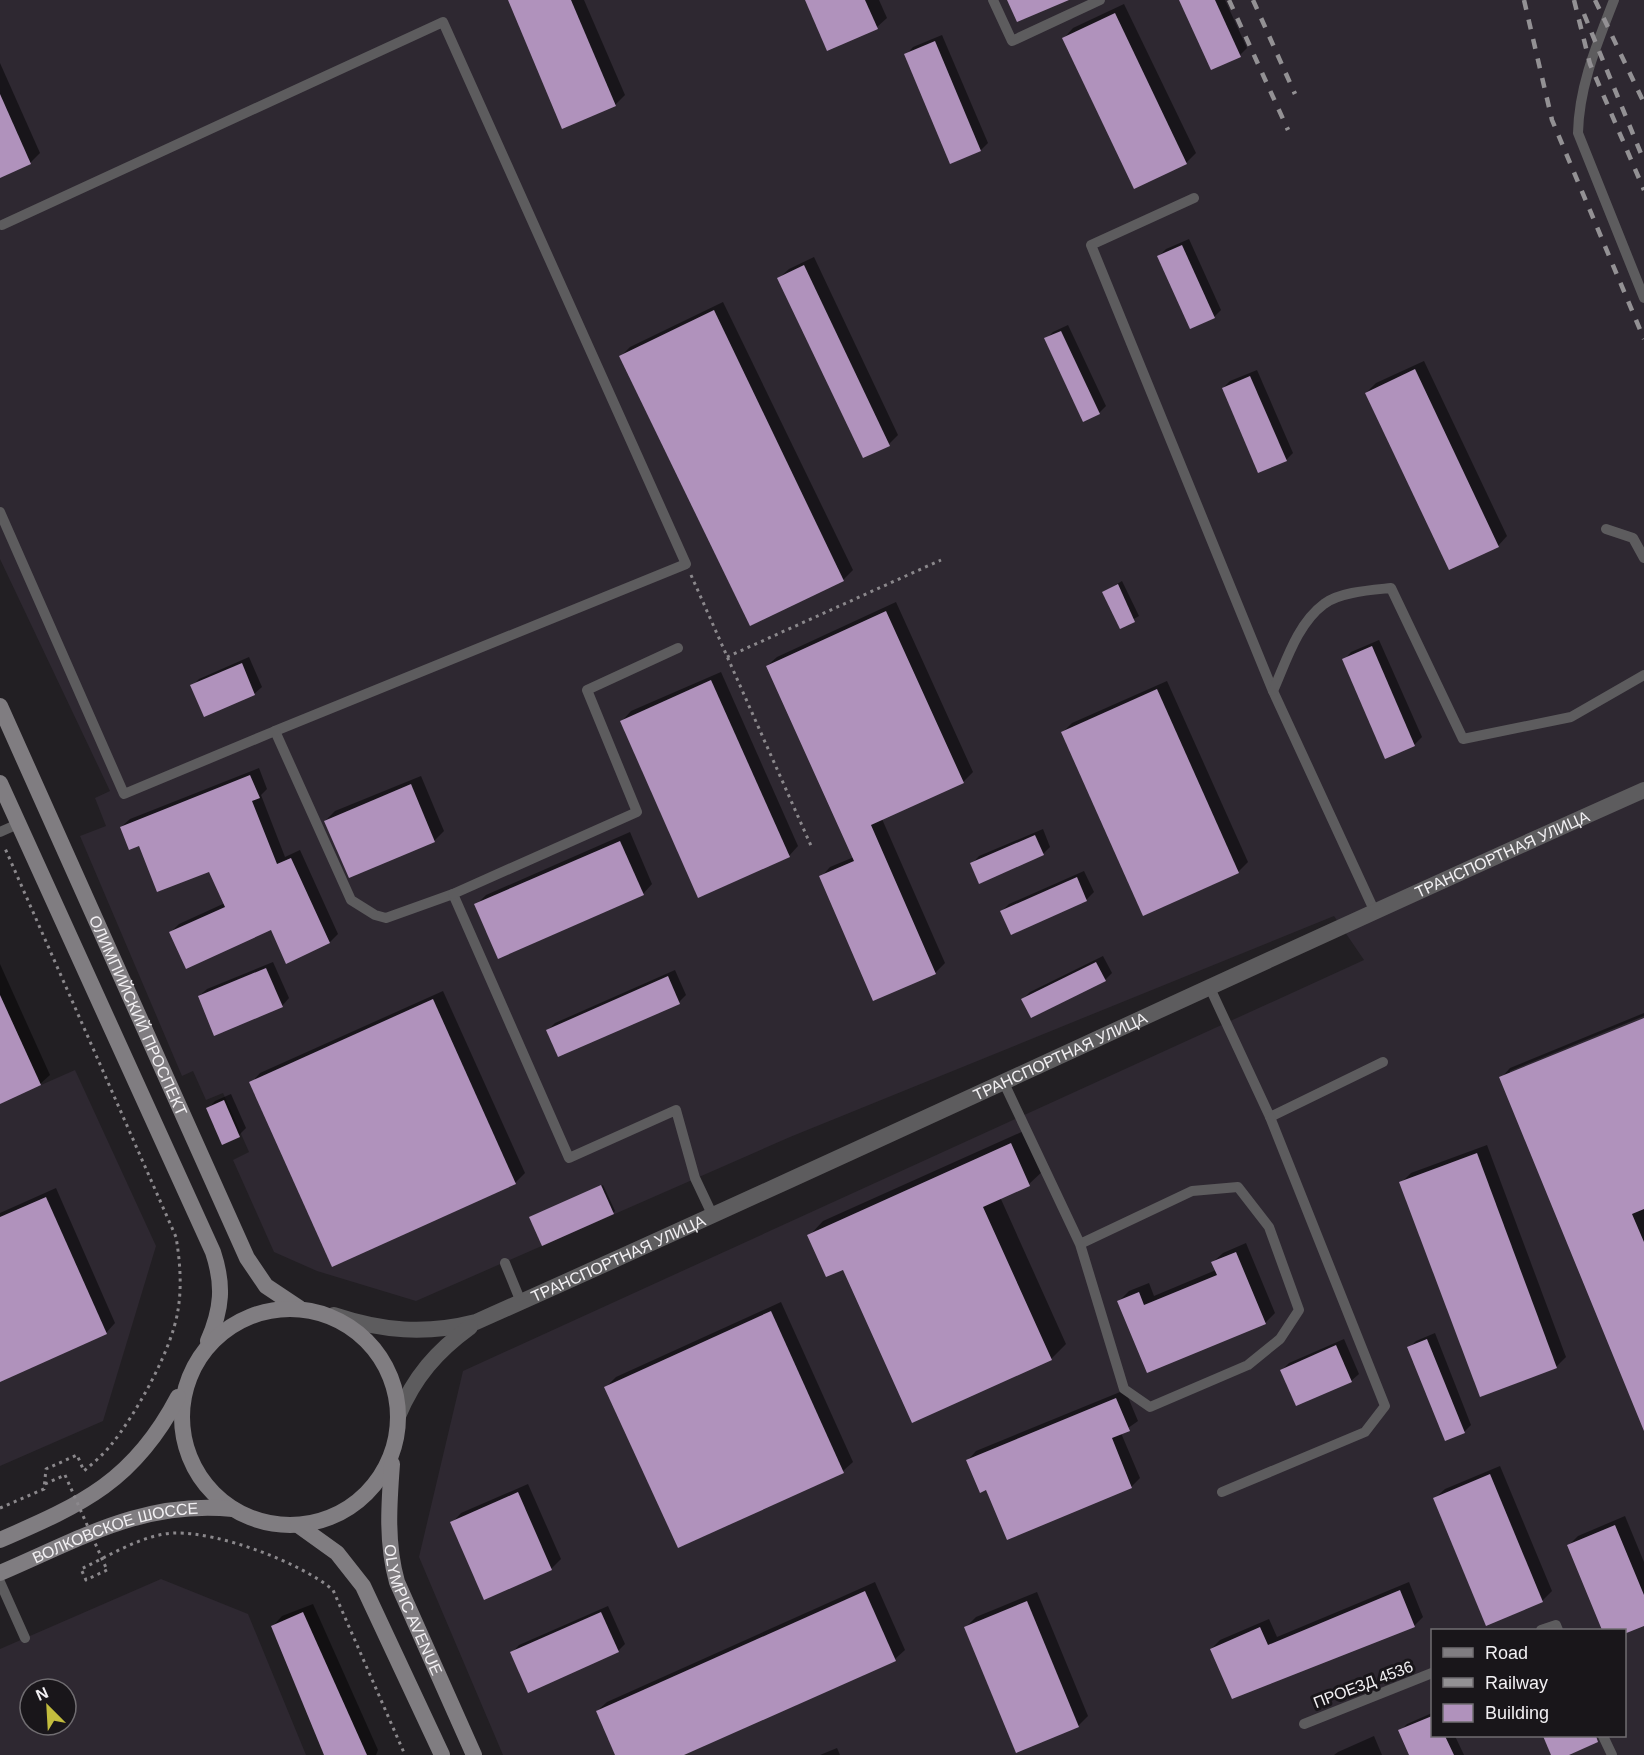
<svg xmlns="http://www.w3.org/2000/svg" width="1644" height="1755" font-family="Helvetica,sans-serif">
<rect width="100%" height="100%" fill="#221f23"/>
<g fill="#2e2831" fill-rule="evenodd">
<path d="M0,0h1644v1755h-1141l-84,-198 44,-186 901,-411 -30,-44 -544,221 -374,164 -99,-30 -43,-19 -41,-92 16,-8 -26,-59 -17,7 -13,-29 -11,5 -102,-240 26,-10 -11,-28 15,-7 -110,-232zM1432,1630h192v106h-192z"/>
<polygon points="0,995 41,1085 75,1070 156,1246 103,1421 0,1466"/>
<path d="M161,1579l87,35 58,141h-306v-106zM30,1689h36v36h-36z"/>
</g>
<g fill="#0007">
<polygon points="509,0 584,0 625,95 615,105"/>
<polygon points="806,0 879,0 887,18 877,27"/>
<polygon points="1180,0 1225,0 1247,48 1240,55 1212,68"/>
<polygon points="1124,4 1196,153 1186,163 1064,38 1073,28"/>
<polygon points="942,35 988,143 981,150 951,162 906,55 913,47"/>
<polygon points="0,63 40,153 30,163 0,174"/>
<polygon points="1189,239 1221,310 1214,317 1159,256 1166,249"/>
<polygon points="814,257 898,435 889,444 779,278 789,269"/>
<polygon points="723,302 853,570 843,580 621,356 630,347"/>
<polygon points="1068,325 1106,406 1099,413 1046,339 1053,332"/>
<polygon points="1424,361 1507,536 1498,546 1366,393 1376,383"/>
<polygon points="1257,370 1293,453 1286,460 1223,388 1230,381"/>
<polygon points="1122,581 1139,616 1120,627 1104,592"/>
<polygon points="896,602 973,772 963,782 882,819 945,963 935,973 821,877 830,867 854,857 767,666 777,657"/>
<polygon points="1379,640 1422,737 1415,744 1386,757 1344,660 1351,652"/>
<polygon points="249,657 262,687 254,694 192,686 199,679"/>
<polygon points="721,672 798,846 789,856 622,721 631,711"/>
<polygon points="1167,681 1248,862 1238,872 1062,733 1072,723"/>
<polygon points="259,768 267,789 261,795 285,857 300,850 338,934 330,942 287,962 272,928 171,932 179,924 225,903 209,870 140,844 121,827 130,819"/>
<polygon points="421,776 444,831 434,841 325,821 335,811"/>
<polygon points="1043,829 1050,847 1043,854 972,864 979,856"/>
<polygon points="630,832 652,884 643,894 476,905 486,895"/>
<polygon points="1084,871 1094,892 1087,899 1012,933 1002,911 1009,904"/>
<polygon points="1103,956 1112,973 1105,980 1023,999 1030,992"/>
<polygon points="273,962 289,998 282,1006 199,996 207,989"/>
<polygon points="0,964 50,1075 40,1084 0,1102"/>
<polygon points="675,970 686,995 679,1002 559,1055 548,1030 555,1023"/>
<polygon points="443,991 525,1173 515,1183 251,1083 260,1073"/>
<polygon points="1644,1013 1644,1016 1510,1071 1510,1074 1644,1019 1644,1429 1501,1078 1510,1068"/>
<polygon points="231,1094 246,1128 239,1135 208,1109 215,1101"/>
<polygon points="1026,1130 1044,1170 1029,1184 1000,1197 1066,1344 1051,1359 912,1421 843,1268 809,1236 823,1221"/>
<polygon points="1487,1145 1566,1357 1556,1367 1401,1183 1411,1173"/>
<polygon points="603,1185 615,1211 613,1213 533,1216"/>
<polygon points="56,1188 115,1323 106,1333 0,1380 0,1213"/>
<polygon points="1246,1243 1275,1313 1265,1323 1148,1371 1119,1301 1129,1291 1149,1283 1154,1296 1216,1270 1213,1262 1223,1253"/>
<polygon points="781,1302 853,1462 843,1471 679,1546 606,1387 616,1377"/>
<polygon points="1435,1333 1471,1425 1464,1432 1409,1348 1416,1341"/>
<polygon points="1344,1339 1359,1374 1351,1381 1282,1370 1289,1363"/>
<polygon points="1125,1390 1138,1421 1121,1433 1140,1478 1131,1487 987,1488 968,1460 976,1451"/>
<polygon points="1500,1466 1552,1591 1542,1601 1435,1498 1445,1489"/>
<polygon points="528,1484 561,1559 552,1568 485,1598 452,1523 461,1513"/>
<polygon points="1625,1516 1644,1562 1644,1624 1624,1630 1604,1630 1569,1545 1578,1536"/>
<polygon points="875,1582 905,1650 895,1659 681,1755 617,1755 597,1711 607,1702"/>
<polygon points="1409,1582 1423,1617 1415,1625 1232,1697 1211,1649 1220,1640 1269,1619 1277,1637"/>
<polygon points="1037,1592 1088,1716 1078,1726 966,1627 976,1617"/>
<polygon points="313,1604 378,1750 376,1755 326,1755 273,1626 282,1616"/>
<polygon points="608,1606 625,1644 618,1651 512,1653 519,1645"/>
<polygon points="1432,1713 1432,1736 1455,1736 1464,1755 1411,1755 1400,1731 1407,1724"/>
<polygon points="1374,1736 1382,1755 1334,1755 1338,1752"/>
<polygon points="1545,1736 1597,1736 1598,1737 1591,1744 1565,1755 1553,1755"/>
<polygon points="837,1748 840,1755 820,1755"/>
</g>
<g fill="#b092bc">
<polygon points="508,0 571,0 616,106 562,129"/>
<polygon points="805,0 865,0 878,29 827,51"/>
<polygon points="1007,0 1069,0 1017,22"/>
<polygon points="1179,0 1215,0 1241,57 1211,70"/>
<polygon points="1115,13 1187,164 1134,189 1062,38"/>
<polygon points="935,41 981,151 950,164 904,54"/>
<polygon points="0,94 31,164 0,178"/>
<polygon points="1182,245 1215,318 1190,329 1157,256"/>
<polygon points="804,265 890,446 863,458 777,278"/>
<polygon points="714,310 844,581 750,626 619,356"/>
<polygon points="1061,331 1100,414 1083,422 1044,338"/>
<polygon points="1415,369 1499,547 1449,570 1365,393"/>
<polygon points="1250,376 1287,461 1258,473 1222,388"/>
<polygon points="1118,584 1135,622 1120,629 1102,592"/>
<polygon points="886,611 964,783 871,825 936,974 873,1001 819,876 854,861 766,666"/>
<polygon points="1372,646 1415,746 1385,759 1342,659"/>
<polygon points="242,663 255,695 204,717 190,685"/>
<polygon points="711,680 790,857 698,898 620,721"/>
<polygon points="1157,689 1239,873 1143,916 1061,732"/>
<polygon points="250,775 260,798 252,801 277,864 291,858 330,943 286,964 271,930 186,969 169,932 225,907 209,872 157,892 139,846 129,850 120,827"/>
<polygon points="411,784 435,842 349,878 324,821"/>
<polygon points="1035,835 1044,855 979,884 970,863"/>
<polygon points="620,841 644,895 498,959 474,904"/>
<polygon points="1077,877 1087,901 1011,935 1000,911"/>
<polygon points="1096,962 1106,981 1031,1018 1021,999"/>
<polygon points="266,968 283,1007 214,1036 198,996"/>
<polygon points="668,976 680,1004 558,1057 546,1030"/>
<polygon points="0,995 41,1085 0,1104"/>
<polygon points="433,999 516,1184 332,1267 249,1082"/>
<polygon points="1644,1018 1644,1209 1632,1214 1644,1242 1644,1431 1499,1077"/>
<polygon points="224,1100 240,1137 222,1145 206,1108"/>
<polygon points="1011,1143 1030,1186 983,1207 1052,1360 912,1423 843,1270 826,1277 807,1235"/>
<polygon points="1477,1153 1557,1368 1480,1397 1399,1182"/>
<polygon points="601,1185 614,1214 542,1246 529,1217"/>
<polygon points="46,1197 107,1334 0,1382 0,1217"/>
<polygon points="1236,1252 1266,1324 1147,1373 1117,1301 1139,1292 1144,1305 1217,1275 1211,1262"/>
<polygon points="771,1311 844,1473 678,1548 604,1387"/>
<polygon points="1427,1339 1465,1433 1445,1441 1407,1347"/>
<polygon points="1336,1345 1352,1382 1296,1406 1280,1370"/>
<polygon points="1116,1398 1130,1431 1112,1438 1132,1488 1007,1540 986,1490 980,1493 966,1460"/>
<polygon points="1490,1474 1543,1602 1486,1626 1433,1498"/>
<polygon points="518,1492 552,1570 484,1600 450,1522"/>
<polygon points="1615,1525 1644,1595 1644,1626 1624,1634 1624,1630 1602,1630 1567,1545"/>
<polygon points="1400,1590 1415,1627 1232,1699 1210,1649 1260,1627 1268,1645"/>
<polygon points="865,1591 896,1661 684,1755 615,1755 596,1711"/>
<polygon points="1027,1601 1079,1727 1016,1753 964,1627"/>
<polygon points="303,1612 367,1755 324,1755 271,1626"/>
<polygon points="601,1612 619,1652 528,1693 510,1652"/>
<polygon points="1432,1716 1432,1736 1445,1736 1454,1755 1409,1755 1398,1730"/>
<polygon points="1543,1736 1596,1736 1598,1742 1569,1755 1551,1755"/>
</g>
<g fill="none" stroke-linecap="round" stroke-linejoin="round">
<g stroke="#8b888c" stroke-width="3" stroke-dasharray="3 4.5" stroke-linecap="butt">
<polyline points="691,575 812,848"/>
<polyline points="727,657 941,560"/>
<polyline points="45,1484 65,1475"/>
<path d="M0,1508l44,-19 2,-20 31,-14 7,16c9,-8 19,-16 27,-26 25,-31 61,-95 67,-135 4,-24 2,-49 -2,-73l-172,-391"/>
<path d="M107,1570l-21,10 -5,-11c28,-13 62,-35 94,-36 44,-1 125,29 158,57l72,165"/>
</g>
<g stroke="#5d5c5e" stroke-width="10">
<polyline points="993,0 1012,41 1100,0"/>
<path d="M1614,0c-17,44 -35,86 -36,133l66,165"/>
<polyline points="1194,198 1091,245 1273,691 1374,910"/>
<polyline points="2,225 443,22 686,564 275,731"/>
<polyline points="0,512 124,794 275,731 351,900 375,915 386,918 453,894 569,1158 676,1110 695,1178 712,1214"/>
<polyline points="1606,529 1633,538 1644,558"/>
<path d="M1273,691c13,-29 24,-67 51,-87 15,-12 48,-14 67,-16l72,151 108,-22 73,-42"/>
<polyline points="0,832 18,824"/>
<polyline points="453,894 637,812 587,690 678,648"/>
<polyline points="1210,988 1270,1117 1383,1062"/>
<polyline points="1004,1083 1080,1244 1192,1191 1238,1187 1269,1227 1299,1310 1280,1339 1248,1365 1150,1407 1124,1389 1080,1244"/>
<polyline points="505,1263 521,1302"/>
<polyline points="1222,1492 1365,1432 1385,1406 1270,1117"/>
<polyline points="0,1582 25,1638"/>
<polyline points="1541,1630 1556,1625 1558,1630"/>
<polyline points="1304,1724 1432,1673"/>
<polyline points="1603,1736 1612,1755"/>
</g>
<g stroke="#5d5c5e" stroke-width="16">
<path id="s1" d="M334,1315c48,16 91,20 142,7 391,-174 777,-358 1168,-532"/>
<path d="M398,1416c16,-39 39,-65 72,-89"/>
</g>
<g stroke="#807d81" stroke-width="16">
<path id="s2" d="M0,706l247,552 19,28 33,22"/>
<path d="M0,783l213,469c11,33 9,57 -5,89"/>
<circle cx="290" cy="1417" r="108"/>
<path id="s3" d="M392,1464c-3,40 -6,79 5,118l77,173"/>
<polyline points="298,1525 337,1553 363,1586 442,1755"/>
<path d="M0,1540c83,-36 134,-59 178,-143"/>
<path id="s4" d="M0,1573c80,-34 143,-73 233,-64"/>
</g>
<g stroke="#939194" stroke-width="4.5" stroke-dasharray="10 10" stroke-linecap="butt">
<polyline points="1229,0 1288,130"/>
<polyline points="1253,0 1295,94"/>
<polyline points="1524,0 1552,120 1644,339"/>
<polyline points="1574,0 1590,64 1644,190"/>
<polyline points="1595,0 1644,103"/>
<polyline points="1584,14 1644,161"/>
</g>
<polyline stroke="#8b888c" stroke-width="3" stroke-dasharray="3 4.5" stroke-linecap="butt" points="65,1475 107,1570"/>
</g>
<g text-anchor="middle" stroke-width="6" stroke-linejoin="round" paint-order="stroke">
<g font-size="16" fill="#f2f0f3" stroke="#19161a">
<text dy="6" stroke="none"><textPath href="#s1" startOffset="1272">ТРАНСПОРТНАЯ УЛИЦА</textPath></text>
<text dy="6" stroke="none"><textPath href="#s2" startOffset="339">ОЛИМПИЙСКИЙ ПРОСПЕКТ</textPath></text>
<text dy="6" stroke="none"><textPath href="#s1" startOffset="786">ТРАНСПОРТНАЯ УЛИЦА</textPath></text>
<text dy="6" stroke="none"><textPath href="#s1" startOffset="300">ТРАНСПОРТНАЯ УЛИЦА</textPath></text>
<text dy="6" stroke="none"><textPath href="#s4" startOffset="123">ВОЛКОВСКОЕ ШОССЕ</textPath></text>
<text dy="6" stroke="none"><textPath href="#s3" startOffset="150">OLYMPIC AVENUE</textPath></text>
<text transform="translate(1363 1684) rotate(-21)" y="6">ПРОЕЗД 4536</text>
</g>
</g>
<rect x="1431" y="1629" width="195" height="108" fill="#19161a" stroke="#706d71" stroke-width="1.5"/>
<rect x="1443" y="1648" width="30" height="9" fill="#807d81" stroke="#706d71" stroke-width="1.5"/>
<text x="1485" y="1659" font-size="18" fill="#f2f0f3">Road</text>
<rect x="1443" y="1678" width="30" height="9" fill="#939194" stroke="#706d71" stroke-width="1.5"/>
<text x="1485" y="1689" font-size="18" fill="#f2f0f3">Railway</text>
<rect x="1443" y="1704" width="30" height="18" fill="#b092bc" stroke="#706d71" stroke-width="1.5"/>
<text x="1485" y="1719" font-size="18" fill="#f2f0f3">Building</text>
<g transform="translate(48 1707) rotate(336)"><circle r="28" fill="#19161a" stroke="#706d71" stroke-width="1.5"/>
<path d="M0-4.5L10 22L0 15L-10 22Z" fill="#c3bd3e"/>
<text y="-9" font-size="16" font-weight="bold" text-anchor="middle" fill="#f2f0f3">N</text>
</g>
</svg>
